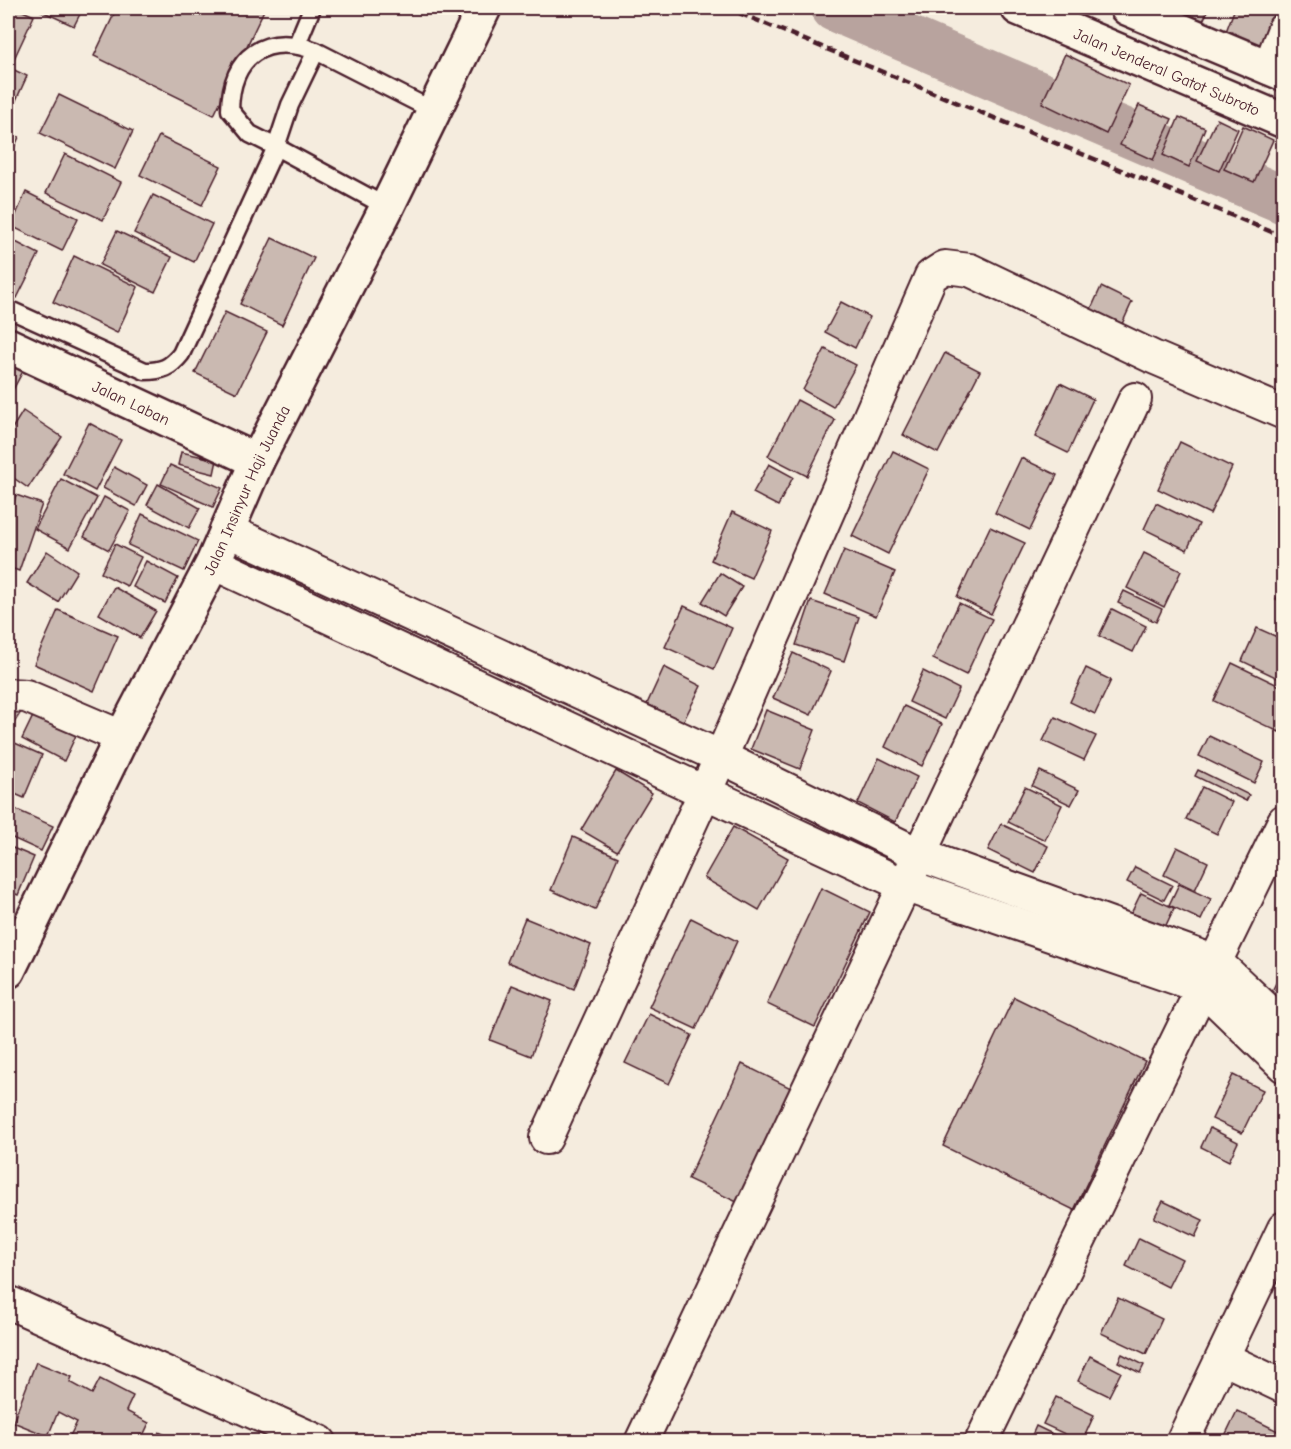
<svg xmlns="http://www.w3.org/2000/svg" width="1291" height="1449" font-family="'Comic Neue',sans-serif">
<rect width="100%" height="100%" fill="#f5ecde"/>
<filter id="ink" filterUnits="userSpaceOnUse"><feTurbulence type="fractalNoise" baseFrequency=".0167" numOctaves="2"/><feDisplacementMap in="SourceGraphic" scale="12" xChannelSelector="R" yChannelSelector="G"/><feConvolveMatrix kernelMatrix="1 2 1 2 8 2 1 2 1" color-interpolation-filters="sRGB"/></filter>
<g filter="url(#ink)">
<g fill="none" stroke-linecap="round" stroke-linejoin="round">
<polyline stroke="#b8a39e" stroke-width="48" points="835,8 1284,200"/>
</g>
<g fill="#cab9b1" stroke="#4a1f2b" stroke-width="1.5">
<polygon points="8,8 16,8 34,16 13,61 8,58"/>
<polygon points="35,8 83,8 74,26"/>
<polygon points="117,8 265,8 214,115 94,56"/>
<polygon points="1185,8 1209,8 1203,21 1183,13"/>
<polygon points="1235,8 1281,8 1264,50 1225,34"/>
<polygon points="1065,54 1129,85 1106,134 1042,103"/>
<polygon points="8,67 27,76 8,118"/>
<polygon points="59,95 133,131 115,169 40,133"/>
<polygon points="1139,105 1172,119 1153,160 1120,145"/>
<polygon points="1179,117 1205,128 1189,167 1163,155"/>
<polygon points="1217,119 1238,129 1219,171 1197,161"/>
<polygon points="1243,126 1273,140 1254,182 1224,169"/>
<polygon points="8,132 19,137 8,161"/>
<polygon points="159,136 221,166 202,205 140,175"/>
<polygon points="65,154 121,182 103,220 46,193"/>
<polygon points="26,192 78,218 62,251 11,226"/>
<polygon points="153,195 212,224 194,262 134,233"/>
<polygon points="117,231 172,257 155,292 100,265"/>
<polygon points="8,238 39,254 17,298 8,293"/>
<polygon points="272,238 314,258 282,325 240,304"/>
<polygon points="74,256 138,287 117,333 53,302"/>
<polygon points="1101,287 1132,302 1117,335 1086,320"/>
<polygon points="841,302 870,317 855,348 825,332"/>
<polygon points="225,312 267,332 237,393 195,373"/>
<polygon points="825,349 856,365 833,407 803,390"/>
<polygon points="945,353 980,371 938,453 903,435"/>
<polygon points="8,363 23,371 8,399"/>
<polygon points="1060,383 1093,399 1068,453 1035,437"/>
<polygon points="797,400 835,420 807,476 768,456"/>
<polygon points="23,411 62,437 28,488 8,474 8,435"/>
<polygon points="89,423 121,440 95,491 63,474"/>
<polygon points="1180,442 1232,467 1210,514 1158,489"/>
<polygon points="893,451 929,469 888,554 852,536"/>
<polygon points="181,452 217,460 214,474 178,465"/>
<polygon points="1021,458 1057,475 1030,530 995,513"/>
<polygon points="769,464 793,477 778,506 753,493"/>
<polygon points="170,465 222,488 213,507 161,484"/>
<polygon points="114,467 147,485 136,506 103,488"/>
<polygon points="61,479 97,498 70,548 35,529"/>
<polygon points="158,484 200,508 189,528 147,505"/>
<polygon points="16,495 42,504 19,571 8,567 8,520"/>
<polygon points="104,497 130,511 109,550 84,537"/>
<polygon points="1156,503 1199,524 1187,550 1144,529"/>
<polygon points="732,512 772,531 751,578 711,560"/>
<polygon points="142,514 198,541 184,571 128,545"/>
<polygon points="990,527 1025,543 991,614 957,597"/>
<polygon points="115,544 141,557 127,586 101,573"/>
<polygon points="844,550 895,572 876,616 825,594"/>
<polygon points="47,551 77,571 58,602 27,583"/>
<polygon points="1144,553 1181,571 1164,607 1127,588"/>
<polygon points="146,561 178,578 165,603 133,587"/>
<polygon points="720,573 742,587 724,616 702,602"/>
<polygon points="1284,583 1284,603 1276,599"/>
<polygon points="114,587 156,611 140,638 99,614"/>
<polygon points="1124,591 1162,609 1156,622 1118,603"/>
<polygon points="811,601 859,617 844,661 796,645"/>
<polygon points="959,603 992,619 966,675 933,659"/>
<polygon points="684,606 732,628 714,669 665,647"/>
<polygon points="1112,609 1146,626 1133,652 1099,636"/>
<polygon points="58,610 118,636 94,691 34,664"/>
<polygon points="1257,628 1284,640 1284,681 1242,661"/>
<polygon points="793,653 831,671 811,715 773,698"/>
<polygon points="1232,663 1284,688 1284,722 1279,732 1214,701"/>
<polygon points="664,667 701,686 683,722 647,704"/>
<polygon points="1086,668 1111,680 1095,714 1070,702"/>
<polygon points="923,671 959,689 945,719 909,702"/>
<polygon points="8,703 21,712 8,732"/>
<polygon points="904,706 942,724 922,766 885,747"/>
<polygon points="36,710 78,731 64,761 22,739"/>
<polygon points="766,710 815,730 800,769 751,749"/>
<polygon points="1055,717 1096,736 1084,760 1043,741"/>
<polygon points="1209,736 1264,762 1254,783 1199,756"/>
<polygon points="8,740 42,755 24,798 8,791"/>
<polygon points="879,758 917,777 895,822 858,803"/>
<polygon points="1198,770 1249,795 1246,801 1195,776"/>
<polygon points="616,771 652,793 617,851 581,830"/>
<polygon points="1040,771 1079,790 1071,805 1032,786"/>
<polygon points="1025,787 1062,805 1045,840 1008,822"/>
<polygon points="1202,787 1232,802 1217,834 1186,819"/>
<polygon points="8,806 53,826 41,851 8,836"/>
<polygon points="1001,824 1048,846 1035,873 988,850"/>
<polygon points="733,827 788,858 759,910 704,878"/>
<polygon points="573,837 618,857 595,910 551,890"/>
<polygon points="8,846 34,857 18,895 8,891"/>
<polygon points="1177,847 1208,862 1195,890 1164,875"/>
<polygon points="1135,867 1172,885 1164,900 1127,882"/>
<polygon points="1179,884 1211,899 1201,920 1169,905"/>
<polygon points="821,888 870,912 815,1027 767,1004"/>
<polygon points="1141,893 1174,908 1160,938 1127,922"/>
<polygon points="525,918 591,945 574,989 507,962"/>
<polygon points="691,918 737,941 696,1029 649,1007"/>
<polygon points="1284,967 1284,995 1273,989"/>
<polygon points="512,985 552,1001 531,1056 490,1040"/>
<polygon points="1014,997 1145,1061 1074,1210 943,1146"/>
<polygon points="649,1014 692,1035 669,1084 625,1063"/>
<polygon points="742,1064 793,1089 739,1203 688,1179"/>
<polygon points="1233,1075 1263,1090 1242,1133 1212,1119"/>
<polygon points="1210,1128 1238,1142 1229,1161 1201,1147"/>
<polygon points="1163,1201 1203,1220 1195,1237 1154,1218"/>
<polygon points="1139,1238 1182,1259 1168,1287 1126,1266"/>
<polygon points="1118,1298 1162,1319 1146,1354 1101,1333"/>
<polygon points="1122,1354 1144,1365 1140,1373 1118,1362"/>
<polygon points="1090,1356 1121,1372 1109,1396 1078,1381"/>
<polygon points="36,1362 72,1377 70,1382 92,1394 100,1379 133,1396 126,1411 149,1423 140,1442 111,1439 67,1442 77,1422 58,1412 48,1436 13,1422"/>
<polygon points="1056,1397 1094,1415 1082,1442 1043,1424"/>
<polygon points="1237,1411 1284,1434 1284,1442 1222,1442"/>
<polygon points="1036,1426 1069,1442 1029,1442"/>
<polygon points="159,1432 180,1442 155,1442"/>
</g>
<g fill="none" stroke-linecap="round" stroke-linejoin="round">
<g stroke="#4a1f2b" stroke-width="21">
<g id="lane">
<polyline points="297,44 312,8"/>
<polyline points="387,207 276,147 290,105 316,51 434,111"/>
<path d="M8,309l137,62c17,0 25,-3 36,-17l95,-207 -26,-13 -20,-24c1,-54 35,-78 86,-59"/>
</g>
</g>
<g stroke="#4a1f2b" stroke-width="36">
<g id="street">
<polyline points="1269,68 1284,29"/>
<polyline points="226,530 721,757 920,855 1216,962 1284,1026"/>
<polyline points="213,563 904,885 1202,987 1284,1066"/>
<polyline points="8,695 26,696 122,737"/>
<polyline points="546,1138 721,757 931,276 945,267 970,270 1153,357 1284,413"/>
<polyline points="8,1302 320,1442"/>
<polyline points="1223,1358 1284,1387"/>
<polyline points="641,1442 1135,399"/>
<polyline points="981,1442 1284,821"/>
<polyline points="1182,1442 1284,1228"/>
</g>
</g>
<g stroke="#4a1f2b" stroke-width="38">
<g id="secondary">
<path id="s1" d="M1018,8l266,113"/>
<polyline points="1127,8 1284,74"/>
<path id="s2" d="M8,345l249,116"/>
<path id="s3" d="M8,971l114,-234 91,-174 44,-102 130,-254 97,-199"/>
</g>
</g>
<use href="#lane" stroke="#fcf5e5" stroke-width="16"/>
<use href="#street" stroke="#fcf5e5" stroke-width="32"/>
<use href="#secondary" stroke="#fcf5e5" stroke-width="33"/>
<polyline stroke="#4a1f2b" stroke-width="4.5" stroke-dasharray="9 4.5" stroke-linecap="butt" points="727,8 1284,237"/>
</g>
</g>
<g text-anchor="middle" stroke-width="5" stroke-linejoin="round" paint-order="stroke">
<g font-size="16" fill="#4a1f2b" stroke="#fcf5e5">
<text dy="6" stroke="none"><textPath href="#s1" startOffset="162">Jalan Jenderal Gatot Subroto</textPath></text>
<text dy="6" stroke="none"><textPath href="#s2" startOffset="136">Jalan Laban</textPath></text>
<text dy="6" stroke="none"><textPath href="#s3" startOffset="537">Jalan Insinyur Haji Juanda</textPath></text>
</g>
</g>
<rect width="1291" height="1449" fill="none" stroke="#fcf5e5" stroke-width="30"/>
<rect x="15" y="15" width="1261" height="1419" fill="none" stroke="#4a1f2b" stroke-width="2" filter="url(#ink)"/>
</svg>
